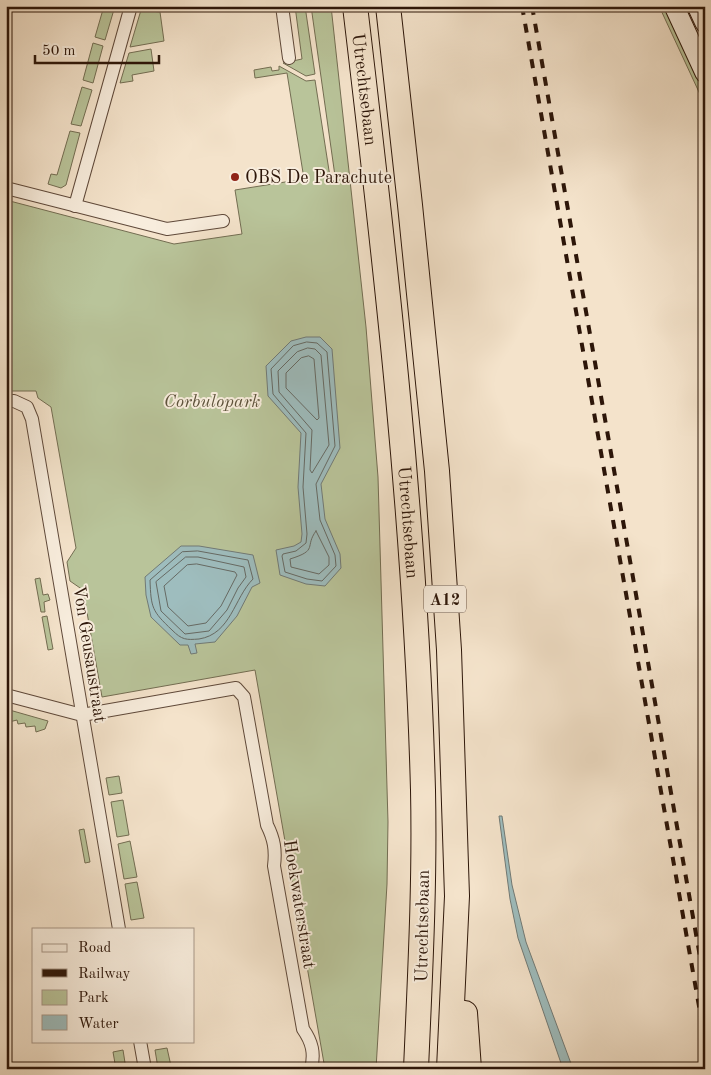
<svg xmlns="http://www.w3.org/2000/svg" width="711" height="1075" font-family="'Old Standard TT',serif">
<rect width="100%" height="100%" fill="#f4e3cb"/>
<filter id="stains"><feTurbulence type="fractalNoise" baseFrequency=".004" numOctaves="4"/><feColorMatrix values="0 0 0 0 .2 0 0 0 0 .09 0 0 0 0 .02 0 0 0 .5 -.17"/></filter>
<radialGradient id="worn" r=".72"><stop offset=".6" stop-color="#630" stop-opacity="0"/><stop offset="1" stop-color="#630" stop-opacity=".3"/></radialGradient>
<g fill="#b9c49a" stroke="#736d52">
<polygon points="104,6 115,6 105,40 95,37"/>
<polygon points="295,6 305,6 315,74 306,76 283,63 302,59"/>
<polygon points="311,6 331,6 366,327 378,477 388,822 387,884 376,1069 325,1069 255,670 102,697 83,590 70,581 67,562 76,548 51,407 38,398 36,391 6,391 6,200 174,244 242,234 235,190 304,179 287,73 255,78 254,70 271,67 272,71 279,70 279,66 306,81 315,80 330,177 335,176"/>
<polygon points="659,6 668,6 705,87 705,105"/>
<polygon points="141,10 160,12 164,41 130,47"/>
<polygon points="93,43 103,46 93,83 83,80"/>
<polygon points="151,49 154,71 132,75 133,81 120,83 129,53"/>
<polygon points="82,87 92,90 81,126 71,124"/>
<polygon points="70,131 80,133 66,185 61,188 48,184 51,174 57,175"/>
<polygon points="40,578 43,595 48,594 50,600 44,602 45,612 41,612 35,579"/>
<polygon points="47,616 53,649 48,650 42,617"/>
<polygon points="6,709 48,721 45,729 36,732 35,726 26,727 25,723 18,724 17,720 9,722 9,718 6,718"/>
<polygon points="119,776 122,793 109,795 106,778"/>
<polygon points="123,800 129,835 117,837 111,802"/>
<polygon points="84,829 90,862 85,863 79,830"/>
<polygon points="130,841 137,877 124,879 118,844"/>
<polygon points="137,882 144,918 131,920 125,884"/>
<polygon points="167,1048 171,1066 158,1068 155,1050"/>
<polygon points="123,1050 126,1069 116,1069 113,1052"/>
</g>
<g fill="#9ebdbe" stroke="#717a76">
<polygon points="306,337 320,337 332,349 340,448 321,484 325,519 340,554 341,568 325,586 306,584 280,575 276,550 294,546 301,542 302,534 298,487 301,433 268,396 266,366 291,341"/>
<polygon points="181,546 199,546 253,555 260,583 252,587 237,616 215,642 195,644 197,653 191,654 188,645 180,645 151,617 146,595 145,577"/>
<polygon points="499,816 502,816 512,885 526,942 573,1069 563,1069 518,938 510,899"/>
</g>
<g fill="none" stroke-linecap="round" stroke-linejoin="round">
<g stroke="#666a64" stroke-width="1">
<polygon points="307,342 317,343 327,352 335,446 316,484 320,520 335,555 336,566 322,581 307,579 285,572 282,556 283,554 296,551 306,543 307,534 303,487 306,433 273,394 271,369 293,346"/>
<polygon points="308,348 315,349 321,355 329,445 312,473 310,470 312,430 279,392 278,371 297,352"/>
<polygon points="309,356 314,359 319,418 317,420 286,388 286,373 301,358"/>
<path d="M316,531l13,26v8l-10,9 -28,-7 -1,-8c29,-9 14,-12 26,-28z"/>
<path d="M198,551l50,9 5,19c-19,19 -22,55 -54,60 -13,1 -17,1 -27,-9 -20,-19 -21,-22 -22,-50l32,-28z"/>
<polygon points="186,557 198,557 244,567 246,577 238,588 227,610 209,631 185,634 161,611 156,582"/>
<polygon points="197,564 235,572 237,575 221,606 206,623 188,626 168,607 164,586 187,565"/>
</g>
<g stroke="#5f493a" stroke-width="14">
<g id="street">
<polyline points="282,6 289,58"/>
<polyline points="6,188 167,229 223,221"/>
<polyline points="75,206 131,6"/>
<polyline points="6,401 14,401 27,407 32,419 119,929"/>
<path d="M6,695l76,20 154,-27 8,9 23,128c7,14 9,25 7,41l29,163c9,13 12,24 8,40"/>
<polyline points="140,1041 145,1069"/>
</g>
</g>
<g stroke="#2d1609" stroke-width="21">
<g id="secondary">
<polyline points="674,6 705,73"/>
<polyline points="697,6 705,23"/>
</g>
</g>
<g stroke="#2d1609" stroke-width="26">
<g id="highway">
<path id="s1" d="M355,6c31,260 61,522 68,784 2,93 -3,186 -7,279"/>
<polyline points="388,6 410,205 437,471 449,650 457,896 449,1069"/>
<polyline points="465,1013 469,1069"/>
</g>
</g>
<use href="#street" stroke="#f8eddd" stroke-width="12"/>
<use href="#secondary" stroke="#f8eddd" stroke-width="19"/>
<use href="#highway" stroke="#f4e3cb" stroke-width="24"/>
<g stroke="#2d1609" stroke-width="4" stroke-dasharray="9 9" stroke-linecap="butt">
<polyline points="522,6 705,1040"/>
<polyline points="532,6 705,985"/>
</g>
</g>
<circle fill="#8f2418" stroke="#f8eddd" stroke-width="2" cx="235" cy="177" r="5"/>
<g text-anchor="middle" stroke-width="4" stroke-linejoin="round" paint-order="stroke">
<rect fill="#f8eddd" stroke="#6a5649" stroke-width="1" x="424" y="585.5" width="42" height="27" rx="4"/>
<g font-size="16" font-weight="bold" fill="#2d1609">
<text x="445" y="605">A12</text>
</g>
<g font-size="18" fill="#2d1609" stroke="#f8eddd">
<text dy="6" stroke="none"><textPath href="#s1" startOffset="84">Utrechtsebaan</textPath></text>
<text dy="6" stroke="none"><textPath href="#s1" startOffset="519">Utrechtsebaan</textPath></text>
<text transform="translate(90 654) rotate(81)" y="6">Von Geusaustraat</text>
<text transform="translate(300 904) rotate(81)" y="6">Hoekwaterstraat</text>
<text transform="translate(422 926) rotate(-89)" y="6">Utrechtsebaan</text>
</g>
<g font-size="18" fill="#2d1609" stroke="#f8eddd" text-anchor="start">
<text x="245" y="183">OBS De Parachute</text>
</g>
<g font-size="18" font-style="italic" fill="#5e533c" stroke="#f8eddd">
<text x="212" y="407">Corbulopark</text>
</g>
</g>
<rect width="711" height="1075" fill="none" stroke="#f4e3cb" stroke-width="25"/>
<rect x="8" y="8" width="696" height="1060" fill="none" stroke="#2d1609" stroke-width="2.5"/>
<rect x="12" y="12" width="686" height="1050" fill="none" stroke="#2d1609"/>
<rect x="32" y="928" width="162" height="115" fill="#f8eddd" stroke="#a79788"/>
<rect x="42" y="944" width="25" height="8" fill="#f8eddd" stroke="#a79788"/>
<text x="78" y="952" font-size="15" fill="#2d1609">Road</text>
<rect x="42" y="969" width="25" height="8" fill="#2d1609" stroke="#a79788"/>
<text x="78" y="978" font-size="15" fill="#2d1609">Railway</text>
<rect x="42" y="990" width="25" height="15" fill="#b9c49a" stroke="#a79788"/>
<text x="78" y="1002" font-size="15" fill="#2d1609">Park</text>
<rect x="42" y="1015" width="25" height="15" fill="#9ebdbe" stroke="#a79788"/>
<text x="78" y="1028" font-size="15" fill="#2d1609">Water</text>
<path d="M35 55v8h124v-8" fill="none" stroke="#2d1609" stroke-width="2.5"/>
<text x="42" y="55" font-size="15" fill="#2d1609" stroke="#f8eddd" stroke-width="4" paint-order="stroke">50 m</text>
<rect width="100%" height="100%" filter="url(#stains)"/>
<rect width="100%" height="100%" fill="url(#worn)"/>
</svg>
